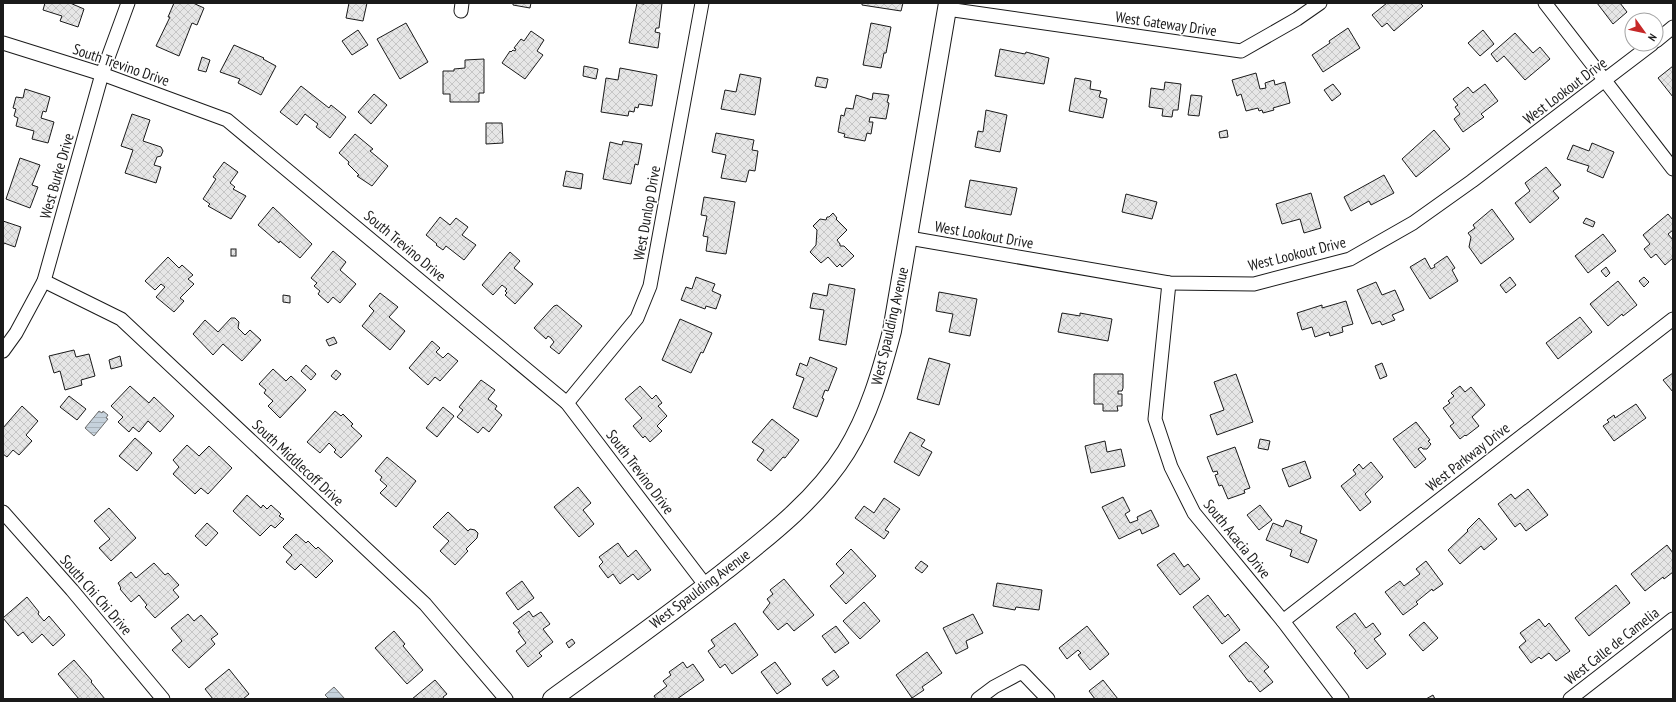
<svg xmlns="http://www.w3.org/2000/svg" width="1676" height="702" font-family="'PT Sans Narrow',sans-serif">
<defs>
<pattern id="water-rules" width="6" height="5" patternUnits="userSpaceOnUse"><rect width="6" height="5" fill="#c6d2dc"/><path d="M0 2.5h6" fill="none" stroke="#aab4bc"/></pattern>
<pattern id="building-cross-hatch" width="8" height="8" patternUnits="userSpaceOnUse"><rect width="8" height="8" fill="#e6e6e6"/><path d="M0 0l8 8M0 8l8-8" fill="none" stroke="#c5c5c5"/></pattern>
</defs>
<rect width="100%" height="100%" fill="#fff"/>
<g fill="url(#water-rules)" stroke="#6a6a6a">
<polygon points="99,411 102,413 103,411 108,415 106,418 108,419 94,436 85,428"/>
<polygon points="334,687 345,699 329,699 325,695"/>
</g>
<g fill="url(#building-cross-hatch)" stroke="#1a1a1a">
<polygon points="45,3 70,3 84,9 78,27 60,21 62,16 43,10"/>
<polygon points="174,3 193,3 204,8 197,25 192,23 179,56 156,46 170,17 168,17"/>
<polygon points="349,3 367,3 363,21 346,18"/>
<polygon points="513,3 531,3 530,8 513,5"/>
<polygon points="637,3 644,4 645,3 662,3 659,28 656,28 655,32 660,33 658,48 629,43"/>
<polygon points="862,3 903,3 901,11 862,5"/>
<polygon points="1387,3 1420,3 1423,6 1394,31 1387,23 1382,27 1372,15"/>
<polygon points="1597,3 1620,3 1627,12 1613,24"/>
<polygon points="406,23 428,62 400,79 377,39"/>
<polygon points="871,23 891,27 886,53 884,53 881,68 863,65"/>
<polygon points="1348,28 1360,48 1323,72 1312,55 1330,43 1329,41"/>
<polygon points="358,30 368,45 352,55 342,41"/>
<polygon points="1483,30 1494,44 1480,56 1468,43"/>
<polygon points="531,31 544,40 537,51 543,55 525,79 502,63 510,51 511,52 513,50 515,51 516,49 514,48 521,39 524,41"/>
<polygon points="1515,33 1533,53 1540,47 1550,59 1525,80 1504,56 1497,62 1491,54"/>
<polygon points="234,45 264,58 263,59 276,66 261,95 238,83 240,79 220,72"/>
<polygon points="1000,49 1025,54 1026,52 1049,58 1044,84 995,76"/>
<polygon points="202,57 210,60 206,72 198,70"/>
<polygon points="484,59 484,93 479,93 479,102 450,102 450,94 443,94 443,71 454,71 454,69 465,68 465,60"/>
<polygon points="584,66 598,69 596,79 583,76"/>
<polygon points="1673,66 1673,97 1658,78"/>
<polygon points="620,68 657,75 652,106 639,104 638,108 635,107 634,112 629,111 628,116 601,112 606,78 618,80"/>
<polygon points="1256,73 1260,89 1266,88 1265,83 1274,80 1275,85 1285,82 1290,103 1273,108 1274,110 1263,113 1262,110 1259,111 1258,108 1246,111 1241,94 1237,96 1232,80"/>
<polygon points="740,74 761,78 755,115 721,109 725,90 736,92"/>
<polygon points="817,77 828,79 826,88 815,86"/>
<polygon points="1075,78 1091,81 1090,89 1101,91 1099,97 1107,99 1103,118 1069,111"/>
<polygon points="1165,82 1181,84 1178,110 1173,110 1172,117 1162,116 1163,109 1149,107 1151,88 1164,90"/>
<polygon points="1333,84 1341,94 1332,101 1324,90"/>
<polygon points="1485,84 1498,101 1481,114 1484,117 1463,132 1454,119 1460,114 1455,107 1458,105 1453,99 1468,87 1473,93"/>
<polygon points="301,86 329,108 331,105 346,117 330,138 316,127 318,124 305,114 297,125 280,112"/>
<polygon points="25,89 50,97 46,112 43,111 41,118 54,122 48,143 32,139 34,131 16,126 18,118 14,116 16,109 13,108 16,97 23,98"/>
<polygon points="873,93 889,95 887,102 889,103 886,119 870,117 869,122 873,122 871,134 867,133 865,141 844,137 845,134 838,132 841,115 844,116 846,108 853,109 856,95 872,100"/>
<polygon points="374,94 387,105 371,124 358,112"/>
<polygon points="1191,95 1202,96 1199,116 1188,115"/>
<polygon points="986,110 1007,115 1000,152 975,147 978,131 983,132"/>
<polygon points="132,114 150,120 143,141 161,147 163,151 161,156 157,157 154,165 161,167 156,183 125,173 133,150 121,146"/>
<polygon points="486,123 502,123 503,143 486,144"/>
<polygon points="1227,130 1228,137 1220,138 1219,132"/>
<polygon points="1434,130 1450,149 1416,177 1402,159"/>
<polygon points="716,133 754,140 752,150 758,151 755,171 749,170 746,182 721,178 726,155 712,152"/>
<polygon points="355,134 373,149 370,151 388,166 372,186 357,176 359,175 348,164 349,162 339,153"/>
<polygon points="623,141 642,144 638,165 635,164 631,184 603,179 610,142 622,145"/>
<polygon points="1592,143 1614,152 1603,178 1587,171 1589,166 1567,159 1573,145 1589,151"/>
<polygon points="20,158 40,165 32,185 38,187 30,208 6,199"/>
<polygon points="224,162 238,172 230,183 235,187 233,189 246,196 231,219 208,206 210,204 203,199 216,179 213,177"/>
<polygon points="1546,167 1561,185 1553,191 1559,198 1530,223 1515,203 1530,191 1525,183"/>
<polygon points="566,171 583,174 581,189 563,186"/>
<polygon points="1384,175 1394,193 1371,205 1369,201 1351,211 1344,197"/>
<polygon points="970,180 1017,188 1011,215 965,207"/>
<polygon points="1311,193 1321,228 1304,233 1300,219 1282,224 1276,204"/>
<polygon points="1126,194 1157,202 1152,219 1122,212"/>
<polygon points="704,197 735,202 726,254 706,251 708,237 703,236 707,216 701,215"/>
<polygon points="273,207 312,244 300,258 280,241 279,243 258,225"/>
<polygon points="1492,209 1514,239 1481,264 1469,247 1471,237 1468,233 1475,228 1473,225"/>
<polygon points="833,213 837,218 836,219 847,230 837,240 840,244 840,246 844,246 854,256 842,267 840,264 837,267 828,257 821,263 810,252 816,245 817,230 813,226 820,219 826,220 827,217 829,217"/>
<polygon points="1668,214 1673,220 1673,230 1668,234 1673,240 1673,258 1665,265 1656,254 1651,258 1644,249 1650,244 1643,235"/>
<polygon points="440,217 450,225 456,218 468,227 462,235 476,245 464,260 446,246 443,250 436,245 437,244 426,235"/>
<polygon points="1586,218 1595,222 1593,227 1583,223"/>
<polygon points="3,221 21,227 15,247 4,243 3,247"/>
<polygon points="1603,234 1616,251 1588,273 1575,256"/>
<rect x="231" y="249" width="5" height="7"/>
<polygon points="333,251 346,262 340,270 356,284 340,303 333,297 328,303 318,294 320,291 314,286 317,283 311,278"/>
<polygon points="510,252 520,261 514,268 533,284 515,304 505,295 507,293 505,291 507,289 502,285 493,295 482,285"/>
<polygon points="1447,256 1455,268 1452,270 1458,281 1430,299 1410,267 1425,258 1431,269 1435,267 1434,265"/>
<polygon points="168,257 179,268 182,265 193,275 188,279 194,284 180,298 184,301 174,312 156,297 165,287 161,284 155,290 145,281"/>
<polygon points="1606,267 1610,273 1606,277 1601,271"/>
<polygon points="696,277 715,284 712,291 721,295 716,309 706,306 705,309 681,300 686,287 692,289"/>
<polygon points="1510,277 1516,285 1506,293 1500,285"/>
<polygon points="1644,277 1649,282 1644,287 1639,281"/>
<polygon points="1618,281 1637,305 1623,316 1622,314 1608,326 1590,304"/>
<polygon points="1376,282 1382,295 1395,290 1404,310 1392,315 1395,320 1382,325 1380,321 1372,324 1357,290"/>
<polygon points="829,284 855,289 846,345 819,340 824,310 810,308 813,293 827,296"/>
<polygon points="939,292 977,299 970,336 949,332 953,314 936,311"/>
<polygon points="380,293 398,307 389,317 405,331 390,350 362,326 374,311 369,306"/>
<polygon points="283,295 290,296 290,303 283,302"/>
<polygon points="1346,301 1353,324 1342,327 1343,332 1330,336 1329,332 1315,337 1312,327 1302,330 1297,313 1322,305 1322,308"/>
<polygon points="557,305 582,326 559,354 550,347 554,342 551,338 548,336 546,339 534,328 554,306"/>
<polygon points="1062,313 1080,316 1080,313 1112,319 1108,341 1058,332"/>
<polygon points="1580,317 1592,332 1558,359 1546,343"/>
<polygon points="231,318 235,318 239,322 238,328 245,335 250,330 261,340 242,361 223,344 213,355 193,334 205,320 218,332"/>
<polygon points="680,319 712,333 703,353 701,352 691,373 662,360"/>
<polygon points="334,337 337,343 329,346 326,340"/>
<polygon points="432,341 440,348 436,352 443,358 448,353 458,361 440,381 435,377 428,385 409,368"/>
<polygon points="74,350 76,357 89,354 95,376 81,380 82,385 65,390 60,371 54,373 49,356"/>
<polygon points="120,356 122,366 111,369 109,360"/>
<polygon points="810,357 837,368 828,391 825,390 822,398 824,399 817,417 793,408 804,378 796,375 800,363 807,366"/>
<polygon points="929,358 950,364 939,405 917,399"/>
<polygon points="1382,363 1387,376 1380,379 1375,366"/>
<polygon points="306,365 316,374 311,380 301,371"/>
<polygon points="273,369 286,381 291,376 306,390 280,418 268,406 273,401 264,393 266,390 259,384"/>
<polygon points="336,370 341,374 336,380 331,376"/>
<polygon points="1673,373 1673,392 1663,380"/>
<polygon points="1094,374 1123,374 1123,388 1122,391 1118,391 1118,394 1122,394 1122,406 1117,406 1118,411 1103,411 1103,404 1094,404"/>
<polygon points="1236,374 1253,422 1217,435 1210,415 1224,410 1214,382"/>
<polygon points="481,380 495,390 488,399 497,406 495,409 502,415 489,432 483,427 478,433 457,417 463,410 459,407"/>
<polygon points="130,386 149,403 154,397 174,416 160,432 148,421 139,432 133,427 129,432 118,422 123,417 111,406"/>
<polygon points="640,386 652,399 656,395 662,403 658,406 667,416 657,426 662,431 650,442 645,436 643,438 633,426 642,418 625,399"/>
<polygon points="1460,386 1465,392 1471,387 1485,405 1472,417 1479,426 1466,436 1465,435 1460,439 1450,426 1454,423 1443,408 1450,403 1448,401 1454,396 1451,393"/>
<polygon points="69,396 86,409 77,420 60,407"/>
<polygon points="1636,404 1646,418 1614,441 1603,426 1609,422 1607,420 1614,415 1615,418"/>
<polygon points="22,406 38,421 26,435 32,441 19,455 13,450 7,457 3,454 3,428"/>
<polygon points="443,407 454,416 437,437 426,428"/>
<polygon points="335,411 341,416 343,414 353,424 351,426 362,436 341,458 334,452 336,450 329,443 320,453 307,442"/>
<polygon points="772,419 799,440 785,458 783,457 771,471 757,460 764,450 752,442"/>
<polygon points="1416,422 1430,440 1428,441 1431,444 1427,449 1423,449 1421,447 1418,449 1426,459 1415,468 1393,439"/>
<polygon points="910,432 925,440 921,446 932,452 919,476 894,462"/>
<polygon points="135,438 152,453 137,471 119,456"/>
<polygon points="1260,439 1270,441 1268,450 1258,448"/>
<polygon points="1105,441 1107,452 1121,449 1125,466 1091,473 1085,446"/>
<polygon points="187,445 199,456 209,446 232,468 208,494 201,488 195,494 173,474 179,467 173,460"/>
<polygon points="1235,447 1250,488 1244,490 1245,493 1228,499 1222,485 1219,486 1215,475 1218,474 1217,471 1213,472 1207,457"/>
<polygon points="387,457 416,481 396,507 380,493 387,486 380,480 382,477 375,471"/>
<polygon points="1305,461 1311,478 1289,487 1282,469"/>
<polygon points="1371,462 1383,477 1365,494 1371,502 1360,511 1341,486 1356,474 1353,470 1359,464 1363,469"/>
<polygon points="578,487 591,503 583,510 594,524 579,537 554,507"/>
<polygon points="1528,489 1548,515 1526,531 1520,523 1515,527 1498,504 1511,494 1515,499"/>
<polygon points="247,495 261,508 263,505 267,509 271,505 281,514 279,516 284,519 275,528 271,525 260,536 233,511"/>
<polygon points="1123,497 1130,511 1125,514 1130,523 1138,520 1137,517 1151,510 1159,526 1142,534 1140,529 1119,539 1102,507"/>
<polygon points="884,498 900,509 885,530 889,532 884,539 855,518 864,506 874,513"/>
<polygon points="1260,505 1272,520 1259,530 1247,515"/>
<polygon points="109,508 136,538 111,561 99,548 110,539 94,521"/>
<polygon points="448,512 468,531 470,529 475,530 478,533 477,538 466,549 468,551 455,565 440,551 449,541 433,527"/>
<polygon points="1479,518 1497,539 1484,550 1481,546 1460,564 1448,550 1468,531 1467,530"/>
<polygon points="1286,520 1302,526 1300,533 1317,540 1308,563 1290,556 1292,550 1266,540 1273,523 1283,527"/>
<polygon points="207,523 218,533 206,546 195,536"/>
<polygon points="296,534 306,543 308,541 316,549 318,547 333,561 316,578 301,564 295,570 286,562 292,555 283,547"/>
<polygon points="618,543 628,557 636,550 651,570 638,580 633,574 620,584 613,574 608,578 599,566 603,562 599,557"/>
<polygon points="1667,545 1673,553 1673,572 1664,579 1663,577 1645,591 1631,574"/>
<polygon points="851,549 876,576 846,604 830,586 844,573 836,564"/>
<polygon points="1174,553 1184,567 1188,564 1200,579 1180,595 1157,565"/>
<polygon points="921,561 928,566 922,573 915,568"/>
<polygon points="1426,561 1443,584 1433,591 1432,589 1416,602 1418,604 1403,615 1385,592 1400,581 1404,586 1420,574 1416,569"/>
<polygon points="154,563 165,575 168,573 179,585 173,590 179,597 155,618 145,607 147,605 139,595 131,602 120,589 121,588 118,583 131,572 136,578"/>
<polygon points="784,579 814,615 794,631 787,623 778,630 763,612 770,603 767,599 773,594 770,590"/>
<polygon points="522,581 534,598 518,610 506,593"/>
<polygon points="997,583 1042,590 1039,610 1016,607 1015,610 993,606"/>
<polygon points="1616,585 1630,603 1589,636 1575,618"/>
<polygon points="1208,595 1225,617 1228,614 1240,630 1222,644 1193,607"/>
<polygon points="27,597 39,612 38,614 44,621 49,616 65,635 53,646 42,634 32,643 23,632 18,636 3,618"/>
<polygon points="864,602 880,621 860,639 843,621"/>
<polygon points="529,611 533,617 541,612 550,624 543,629 553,642 539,653 542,656 528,667 516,651 526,643 518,632 520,631 513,623"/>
<polygon points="1355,613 1366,628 1373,623 1381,634 1374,639 1386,654 1367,669 1354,653 1356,651 1336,627"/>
<polygon points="188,614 194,621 201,615 218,634 211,639 215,644 189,668 172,650 182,641 171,628"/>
<polygon points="973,614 983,633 966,641 968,648 956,654 943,628"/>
<polygon points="1539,619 1545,627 1549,623 1570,651 1556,661 1549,653 1541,659 1539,657 1531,663 1519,647 1526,641 1520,633"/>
<polygon points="1424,622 1438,638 1423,651 1409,635"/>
<polygon points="735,623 758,655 732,674 725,664 720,668 708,651 715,646 711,640"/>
<polygon points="836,626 849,643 835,653 822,636"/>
<polygon points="1087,626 1109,654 1090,670 1078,655 1081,653 1078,650 1067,659 1059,648"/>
<polygon points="394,631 405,644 403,646 423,670 407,684 375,648"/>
<polygon points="572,639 575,643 569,648 566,643"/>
<polygon points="1246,642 1269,667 1264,671 1273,682 1260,692 1251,681 1249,682 1229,656"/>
<polygon points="927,652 942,673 922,687 924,690 912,698 896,675"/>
<polygon points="74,660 92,681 91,682 105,699 79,699 58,674"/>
<polygon points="683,662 687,668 693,664 704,680 677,699 656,699 654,696 667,686 663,681 671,675 669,672"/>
<polygon points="775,662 791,684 777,694 761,672"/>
<polygon points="229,669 249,694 243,699 213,699 205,689"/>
<polygon points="834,670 839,677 827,686 822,679"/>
<polygon points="435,680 447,694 443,697 444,699 412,699"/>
<polygon points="1103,680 1118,699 1095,699 1089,691"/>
<polygon points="1433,695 1435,699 1426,699"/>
</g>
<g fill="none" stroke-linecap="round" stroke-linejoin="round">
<g stroke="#1a1a1a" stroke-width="15">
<g id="street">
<polyline points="1545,3 1673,169"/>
<polyline points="947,9 1241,51 1297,19 1320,3"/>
<polyline points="461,11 462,3"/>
<polyline points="1656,41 1673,27"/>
<polyline points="3,43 102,74 227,120 567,403 706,586"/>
<polyline points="909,238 1169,283 1254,284 1350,259 1413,223 1472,181 1652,44"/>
<polyline points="44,281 121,319 425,604 506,699"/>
<polyline points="1169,283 1155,419 1171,467 1194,513 1283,621 1342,699"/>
<polyline points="3,351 16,333 44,281 102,74 128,3"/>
<polyline points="567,403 637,318 650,286 702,3"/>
<polyline points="3,512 72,590 163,699"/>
<polyline points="1283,621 1673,319"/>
<polyline points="978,699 994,687 1022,672 1048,699"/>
<polyline points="1570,699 1673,619"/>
</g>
</g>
<g stroke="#1a1a1a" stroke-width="20">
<path id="secondary" d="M552,699c58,-42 117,-84 173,-128 44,-35 91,-71 121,-119 23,-37 35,-79 46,-121l56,-328"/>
</g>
<use href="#street" stroke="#fff" stroke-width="13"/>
<use href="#secondary" stroke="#fff" stroke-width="18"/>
</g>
<g text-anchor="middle" stroke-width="3" stroke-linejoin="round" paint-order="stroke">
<g font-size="15" fill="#1a1a1a" stroke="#fff">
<text transform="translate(1166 24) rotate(8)" y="5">West Gateway Drive</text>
<text transform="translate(121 65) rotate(19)" y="5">South Trevino Drive</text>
<text transform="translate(1565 91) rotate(-37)" y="5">West Lookout Drive</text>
<text transform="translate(57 176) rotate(-74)" y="5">West Burke Drive</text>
<text transform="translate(647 213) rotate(-80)" y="5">West Dunlop Drive</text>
<text transform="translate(984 235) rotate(10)" y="5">West Lookout Drive</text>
<text transform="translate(405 246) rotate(40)" y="5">South Trevino Drive</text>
<text transform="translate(1297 254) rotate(-14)" y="5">West Lookout Drive</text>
<text transform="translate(890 326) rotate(-77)" y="5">West Spaulding Avenue</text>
<text transform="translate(1468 457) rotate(-38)" y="5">West Parkway Drive</text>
<text transform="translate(298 463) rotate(43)" y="5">South Middlecoff Drive</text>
<text transform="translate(640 472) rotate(53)" y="5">South Trevino Drive</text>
<text transform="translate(1237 539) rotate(51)" y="5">South Acacia Drive</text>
<text transform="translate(700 589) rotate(-37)" y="5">West Spaulding Avenue</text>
<text transform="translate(96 595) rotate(49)" y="5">South Chi Chi Drive</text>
<text transform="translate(1612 646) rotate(-38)" y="5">West Calle de Camelia</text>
</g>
</g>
<rect width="1676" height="702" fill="none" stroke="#1a1a1a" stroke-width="8"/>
<g transform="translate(1644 32) rotate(123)"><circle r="19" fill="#ffffff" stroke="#a3a3a3"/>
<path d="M0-3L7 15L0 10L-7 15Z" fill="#c62828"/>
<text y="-6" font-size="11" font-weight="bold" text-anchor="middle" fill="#1a1a1a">N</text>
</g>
</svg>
